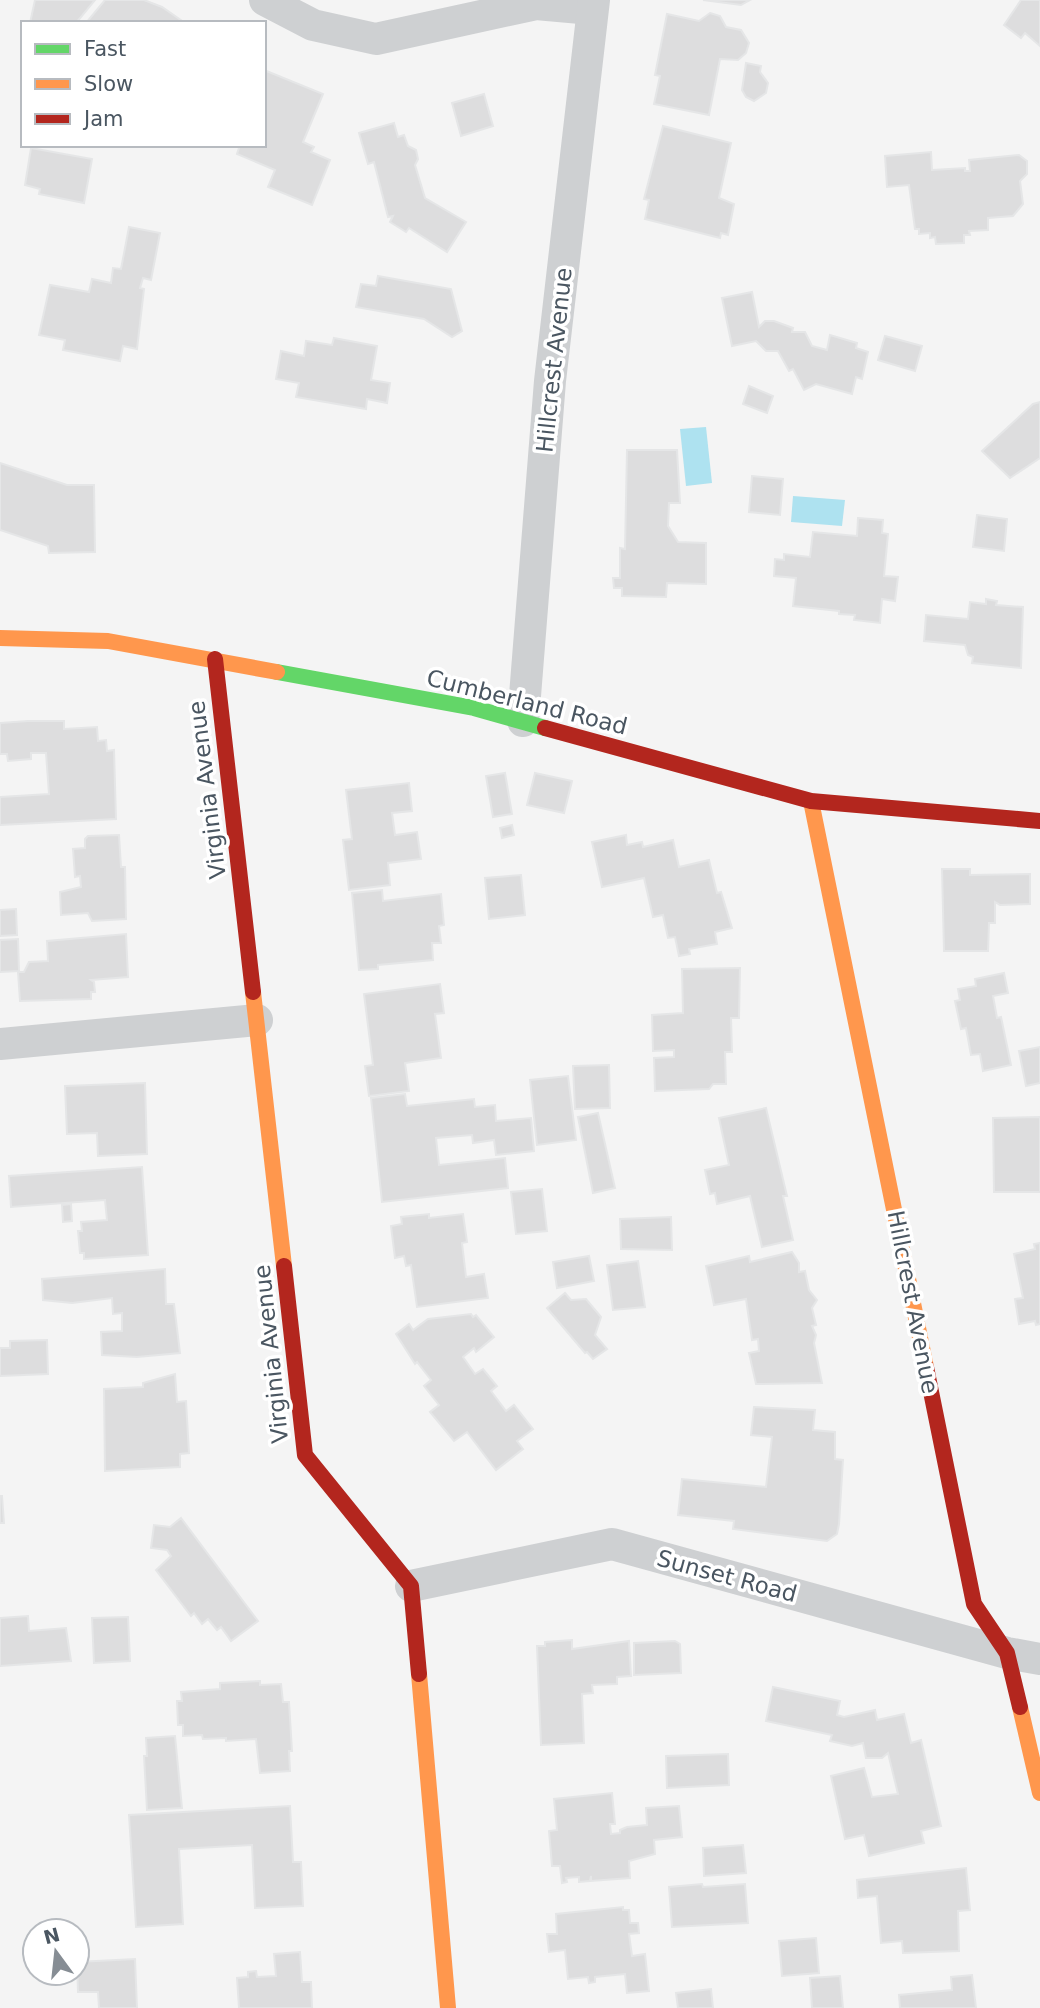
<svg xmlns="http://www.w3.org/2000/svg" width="1040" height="2008" font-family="'DejaVu Sans',sans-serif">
<rect width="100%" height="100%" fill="#f4f4f4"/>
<g fill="#aee2f0">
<polygon points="706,427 712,483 686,486 680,429"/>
<polygon points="793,496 845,500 842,526 791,522"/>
</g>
<g fill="#ddddde" stroke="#e5e6e7" stroke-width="2">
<polygon points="35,0 95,0 76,23 30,23"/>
<polygon points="105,0 144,0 162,7 185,23 86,23"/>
<polygon points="703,0 750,0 741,5"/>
<polygon points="1021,0 1040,0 1040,46 1025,33 1021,38 1004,25"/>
<polygon points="710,13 720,16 726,27 741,30 749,43 746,53 738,60 720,59 709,115 654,104 660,76 655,75 667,14 699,21"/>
<polygon points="746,63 761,66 760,72 768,83 766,93 754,101 746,97 742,90"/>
<polygon points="264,70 323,94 303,142 314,147 311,152 330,160 312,205 268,187 275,170 237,154 240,145 264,145"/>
<polygon points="484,94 493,126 461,136 452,103"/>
<polygon points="394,123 398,137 404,135 408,146 416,150 418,159 415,165 425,198 466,222 447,252 409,228 406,232 390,222 393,216 388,217 374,162 368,164 359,133"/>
<polygon points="663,126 731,143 719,198 734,204 728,235 721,233 720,238 645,219 649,200 644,199"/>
<polygon points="31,148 92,159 84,203 39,194 40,189 25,185"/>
<polygon points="931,152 932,170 965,168 965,171 970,171 969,160 1019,155 1027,161 1027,174 1020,181 1023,204 1013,216 988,218 988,230 969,231 970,235 964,235 964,243 936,244 935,237 930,238 930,233 919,234 919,229 915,229 909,185 887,187 885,156"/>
<polygon points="129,227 160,233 151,280 143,278 140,288 144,289 137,349 123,346 120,361 63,350 65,340 39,335 50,285 89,292 92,279 111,283 113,268 121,269"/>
<polygon points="378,276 451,289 462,331 452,337 424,319 356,307 361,284 376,286"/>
<polygon points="752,292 759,327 765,321 774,321 793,328 792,332 805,332 812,346 827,350 830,335 857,343 856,348 868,352 862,379 856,377 852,394 816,384 804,390 793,369 789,371 778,351 766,351 756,341 732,346 722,298"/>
<polygon points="885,336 922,346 915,371 878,360"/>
<polygon points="334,338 377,346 371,380 390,383 387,403 367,399 366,409 296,397 299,383 276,379 281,351 304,356 306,341 332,345"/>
<polygon points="749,386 773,396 767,413 743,404"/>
<polygon points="1040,402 1040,458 1010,478 982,451 1033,404"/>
<polygon points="627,450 677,450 680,503 669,503 668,526 678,542 706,543 706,584 667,583 666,597 622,596 622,588 614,588 613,578 620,578 620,548 625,549"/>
<polygon points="0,463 67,485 94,485 95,552 49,553 48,546 0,530"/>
<polygon points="752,476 783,479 780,515 749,512"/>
<polygon points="977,515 1007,519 1004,551 973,547"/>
<polygon points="858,518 883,520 882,533 888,534 884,576 898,577 895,601 882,599 880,623 854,620 855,615 839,614 839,611 793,606 796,578 774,576 775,559 784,560 784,554 810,557 813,532 857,536"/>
<polygon points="986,599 997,601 996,605 1023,607 1021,668 972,663 973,657 968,655 965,645 924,641 926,615 968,619 970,602 986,604"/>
<polygon points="28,721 64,721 64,729 97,727 98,741 106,740 107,751 114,750 116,819 0,825 0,797 49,794 46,753 31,753 31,759 8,761 7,754 0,754 0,723"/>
<polygon points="505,773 512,814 493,817 486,776"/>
<polygon points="535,773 572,781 564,813 527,805"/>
<polygon points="409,783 412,811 392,813 395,835 417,832 421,859 388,863 390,885 349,890 343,840 352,839 346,790"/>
<polygon points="512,825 514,835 502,838 500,828"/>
<polygon points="119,835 121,867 125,867 126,919 92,921 88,913 61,915 60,892 81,887 80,876 75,877 73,849 85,848 85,839 88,836"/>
<polygon points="626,835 627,845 642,842 643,847 673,840 679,867 709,860 717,893 721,892 732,928 715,932 717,944 689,949 690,954 679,956 675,937 668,938 663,915 653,917 644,878 602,887 592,842"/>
<polygon points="942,869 970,869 970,875 1030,874 1030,904 1000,905 995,902 995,923 989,923 988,951 944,951"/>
<polygon points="521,875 525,915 489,919 485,878"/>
<polygon points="382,890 383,901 441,894 444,925 439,926 441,943 432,943 433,960 378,965 378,969 359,970 352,893"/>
<polygon points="16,909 17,935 0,936 0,910"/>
<polygon points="126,934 128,977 91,980 94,982 95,992 91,992 91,999 20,1001 18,972 24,972 29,962 48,961 47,941"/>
<polygon points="18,939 19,971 0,972 0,940"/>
<polygon points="740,968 739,1018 731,1018 732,1052 725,1052 726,1084 713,1084 709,1089 655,1091 654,1058 674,1057 674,1050 653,1051 652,1015 683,1013 682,969"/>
<polygon points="1004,973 1008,993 993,996 997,1018 1001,1017 1011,1065 983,1071 980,1054 971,1055 966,1028 961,1029 955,1001 960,1000 958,989 976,986 975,979"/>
<polygon points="440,984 444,1013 435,1014 441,1058 405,1063 409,1091 369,1096 365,1066 373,1065 364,994"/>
<polygon points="1040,1047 1040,1083 1026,1086 1019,1051"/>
<polygon points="609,1065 610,1108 575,1109 573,1066"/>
<polygon points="568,1076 576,1140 537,1145 530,1080"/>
<polygon points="145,1083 147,1154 98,1156 97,1133 67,1134 65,1086"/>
<polygon points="405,1094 407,1106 474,1099 475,1107 495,1105 496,1121 531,1118 534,1151 496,1155 494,1140 473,1143 472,1135 436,1138 439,1165 505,1158 508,1188 382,1202 371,1098"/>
<polygon points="766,1108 787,1196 783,1196 793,1240 762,1247 750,1196 717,1204 715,1193 710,1194 705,1170 729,1165 719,1118"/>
<polygon points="598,1113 615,1188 593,1193 578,1117"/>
<polygon points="1040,1117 1040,1192 994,1192 993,1118"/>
<polygon points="142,1167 148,1255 84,1259 84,1253 80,1253 78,1231 82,1231 81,1222 107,1220 105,1200 11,1207 9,1176"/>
<polygon points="542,1189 547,1231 516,1234 511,1192"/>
<polygon points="71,1204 72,1221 63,1222 62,1205"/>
<polygon points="429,1214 429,1218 463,1214 467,1242 462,1243 466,1277 484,1274 488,1298 417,1307 411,1265 406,1266 404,1256 395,1258 391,1226 402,1224 401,1217"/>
<polygon points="671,1217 672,1250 621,1249 620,1219"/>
<polygon points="1040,1243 1040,1324 1036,1325 1035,1321 1019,1324 1015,1299 1023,1298 1014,1254 1035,1249 1034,1244"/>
<polygon points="792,1252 799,1263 799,1272 805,1271 809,1290 817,1300 812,1308 816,1325 812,1326 816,1335 814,1343 822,1383 756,1384 749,1353 759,1351 758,1339 752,1340 746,1299 714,1305 706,1266 749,1256 750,1262"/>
<polygon points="589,1256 594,1281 557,1288 553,1262"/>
<polygon points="638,1261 645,1307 613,1310 607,1265"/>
<polygon points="165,1269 166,1304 174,1304 180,1353 137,1357 102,1355 101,1332 122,1331 122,1313 113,1314 112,1298 72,1303 43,1300 42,1279"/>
<polygon points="565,1293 571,1300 586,1299 601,1317 595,1335 607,1349 593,1359 587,1352 585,1353 547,1308"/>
<polygon points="471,1314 473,1317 476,1315 494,1337 476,1352 474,1348 463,1357 475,1374 483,1369 497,1386 491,1391 506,1411 514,1405 533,1429 517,1441 523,1449 496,1470 467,1432 454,1441 430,1412 439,1405 424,1386 431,1380 417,1362 415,1364 396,1334 409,1324 413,1330 428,1319"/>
<polygon points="47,1340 48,1374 0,1376 0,1348 10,1348 10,1341"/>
<polygon points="175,1374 177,1402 186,1401 189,1453 180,1454 180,1467 105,1471 104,1389 143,1387 143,1383"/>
<polygon points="754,1407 815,1410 813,1430 835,1432 835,1459 843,1460 839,1524 837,1534 827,1541 733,1529 734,1521 678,1515 682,1479 766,1487 772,1437 751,1435"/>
<polygon points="0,1496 2,1496 4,1523 0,1523"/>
<polygon points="181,1518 258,1621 231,1641 221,1627 217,1630 208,1619 202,1624 194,1613 191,1616 156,1570 171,1556 167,1550 151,1548 154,1525 170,1527"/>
<polygon points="28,1616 29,1631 66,1628 71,1661 0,1666 0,1618"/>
<polygon points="128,1617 130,1661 94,1663 92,1618"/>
<polygon points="572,1640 572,1649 629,1641 631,1676 617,1677 617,1684 592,1685 593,1693 582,1694 584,1743 541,1745 537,1646 545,1646 545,1642"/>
<polygon points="675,1641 680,1644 681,1673 634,1675 634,1643"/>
<polygon points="260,1681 260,1685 281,1684 283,1702 289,1702 292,1751 289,1751 290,1771 260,1773 256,1739 226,1741 226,1738 203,1739 202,1735 183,1736 183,1725 178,1725 177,1701 182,1701 181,1692 220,1689 220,1683"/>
<polygon points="773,1687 840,1701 837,1715 844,1717 875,1710 877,1720 904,1714 911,1743 921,1740 941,1826 921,1831 924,1843 869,1856 864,1835 845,1839 831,1776 864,1768 872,1797 898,1794 888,1753 882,1758 866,1758 863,1743 852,1746 830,1741 832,1735 766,1721"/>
<polygon points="175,1736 182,1808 147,1810 144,1756 147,1756 146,1738"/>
<polygon points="728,1754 729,1785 667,1788 666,1756"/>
<polygon points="612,1793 615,1824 610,1824 611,1834 620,1833 620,1830 627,1827 647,1825 646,1808 679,1806 682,1837 654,1840 655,1854 629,1861 630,1878 591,1881 591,1876 590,1881 579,1882 579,1877 566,1878 567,1882 562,1883 560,1866 552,1866 549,1831 557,1830 554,1799"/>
<polygon points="290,1806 293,1862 301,1862 303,1906 255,1908 252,1845 179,1849 183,1924 136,1927 129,1815"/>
<polygon points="743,1845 746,1873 704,1876 703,1848"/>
<polygon points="966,1868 970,1910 958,1911 959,1951 903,1953 902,1941 881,1943 877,1896 858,1898 857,1880"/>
<polygon points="702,1884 703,1887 745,1884 748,1923 672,1927 669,1887"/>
<polygon points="623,1907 623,1910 629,1910 630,1923 638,1923 639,1933 629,1934 632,1956 645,1954 649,1991 627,1993 625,1974 595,1977 595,1982 589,1983 588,1977 568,1979 565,1950 549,1952 547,1934 557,1934 556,1914"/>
<polygon points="816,1938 819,1973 782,1976 779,1941"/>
<polygon points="300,1952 302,1982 311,1982 312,2008 239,2008 237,1978 248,1977 248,1972 256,1971 257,1977 276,1976 274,1954"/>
<polygon points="135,1959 137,2008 99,2008 98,1992 78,1992 77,1962"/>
<polygon points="972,1975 976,2008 900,2008 899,1995 952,1990 951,1977"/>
<polygon points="840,1976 843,2008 812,2008 810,1978"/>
<polygon points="711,1989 713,2008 678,2008 676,1993"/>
</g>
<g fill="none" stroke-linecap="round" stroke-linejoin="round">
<g stroke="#ced0d2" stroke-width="32">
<polyline points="265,0 313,25 376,39 536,4 592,9"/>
<polyline points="523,721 550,381 594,0"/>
<polyline points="0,1044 257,1020"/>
<polyline points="411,1586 612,1544 1007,1653 1040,1659"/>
</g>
<polyline stroke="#63d668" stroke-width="16" points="277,672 474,708 545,728"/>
<g stroke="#ff974d" stroke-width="16">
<polyline points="0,638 108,641 277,672"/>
<polyline points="811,801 926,1367"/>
<polyline points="253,992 284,1266"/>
<polyline points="419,1674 448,2008"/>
<polyline points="1020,1707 1040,1793"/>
</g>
<g stroke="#b3261e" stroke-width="16">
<polyline points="215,659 253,992"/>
<polyline points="545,728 811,801 1040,821"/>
<polyline points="284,1266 305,1455 411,1586 419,1674"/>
<polyline points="926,1367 974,1604 1007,1653 1020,1707"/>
</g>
</g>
<g text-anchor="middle" stroke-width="7" stroke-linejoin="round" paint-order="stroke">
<g font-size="23" fill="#4a5661" stroke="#fff">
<text transform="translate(554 360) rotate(-84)" y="8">Hillcrest Avenue</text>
<text transform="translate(527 702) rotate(14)" y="8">Cumberland Road</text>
<text transform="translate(207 790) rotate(-97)" y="8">Virginia Avenue</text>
<text transform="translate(913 1302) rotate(79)" y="8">Hillcrest Avenue</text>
<text transform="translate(271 1354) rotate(-96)" y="8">Virginia Avenue</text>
<text transform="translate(727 1576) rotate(15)" y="8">Sunset Road</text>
</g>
</g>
<rect x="21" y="21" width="245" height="126" fill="#ffffff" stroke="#b7bbc0" stroke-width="2"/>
<rect x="35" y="44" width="35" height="10" fill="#63d668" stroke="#b7bbc0" stroke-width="2"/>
<text x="84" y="56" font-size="21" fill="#4a5661">Fast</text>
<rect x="35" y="79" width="35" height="10" fill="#ff974d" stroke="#b7bbc0" stroke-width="2"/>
<text x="84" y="91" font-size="21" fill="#4a5661">Slow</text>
<rect x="35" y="114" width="35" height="10" fill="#b3261e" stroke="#b7bbc0" stroke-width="2"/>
<text x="84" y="126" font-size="21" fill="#4a5661">Jam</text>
<g transform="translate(56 1952) rotate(345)"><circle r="33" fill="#ffffff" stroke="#b7bbc0" stroke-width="2"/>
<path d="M0-5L12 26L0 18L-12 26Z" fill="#868d94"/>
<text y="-10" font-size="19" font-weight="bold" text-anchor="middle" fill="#4a5661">N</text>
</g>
</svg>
